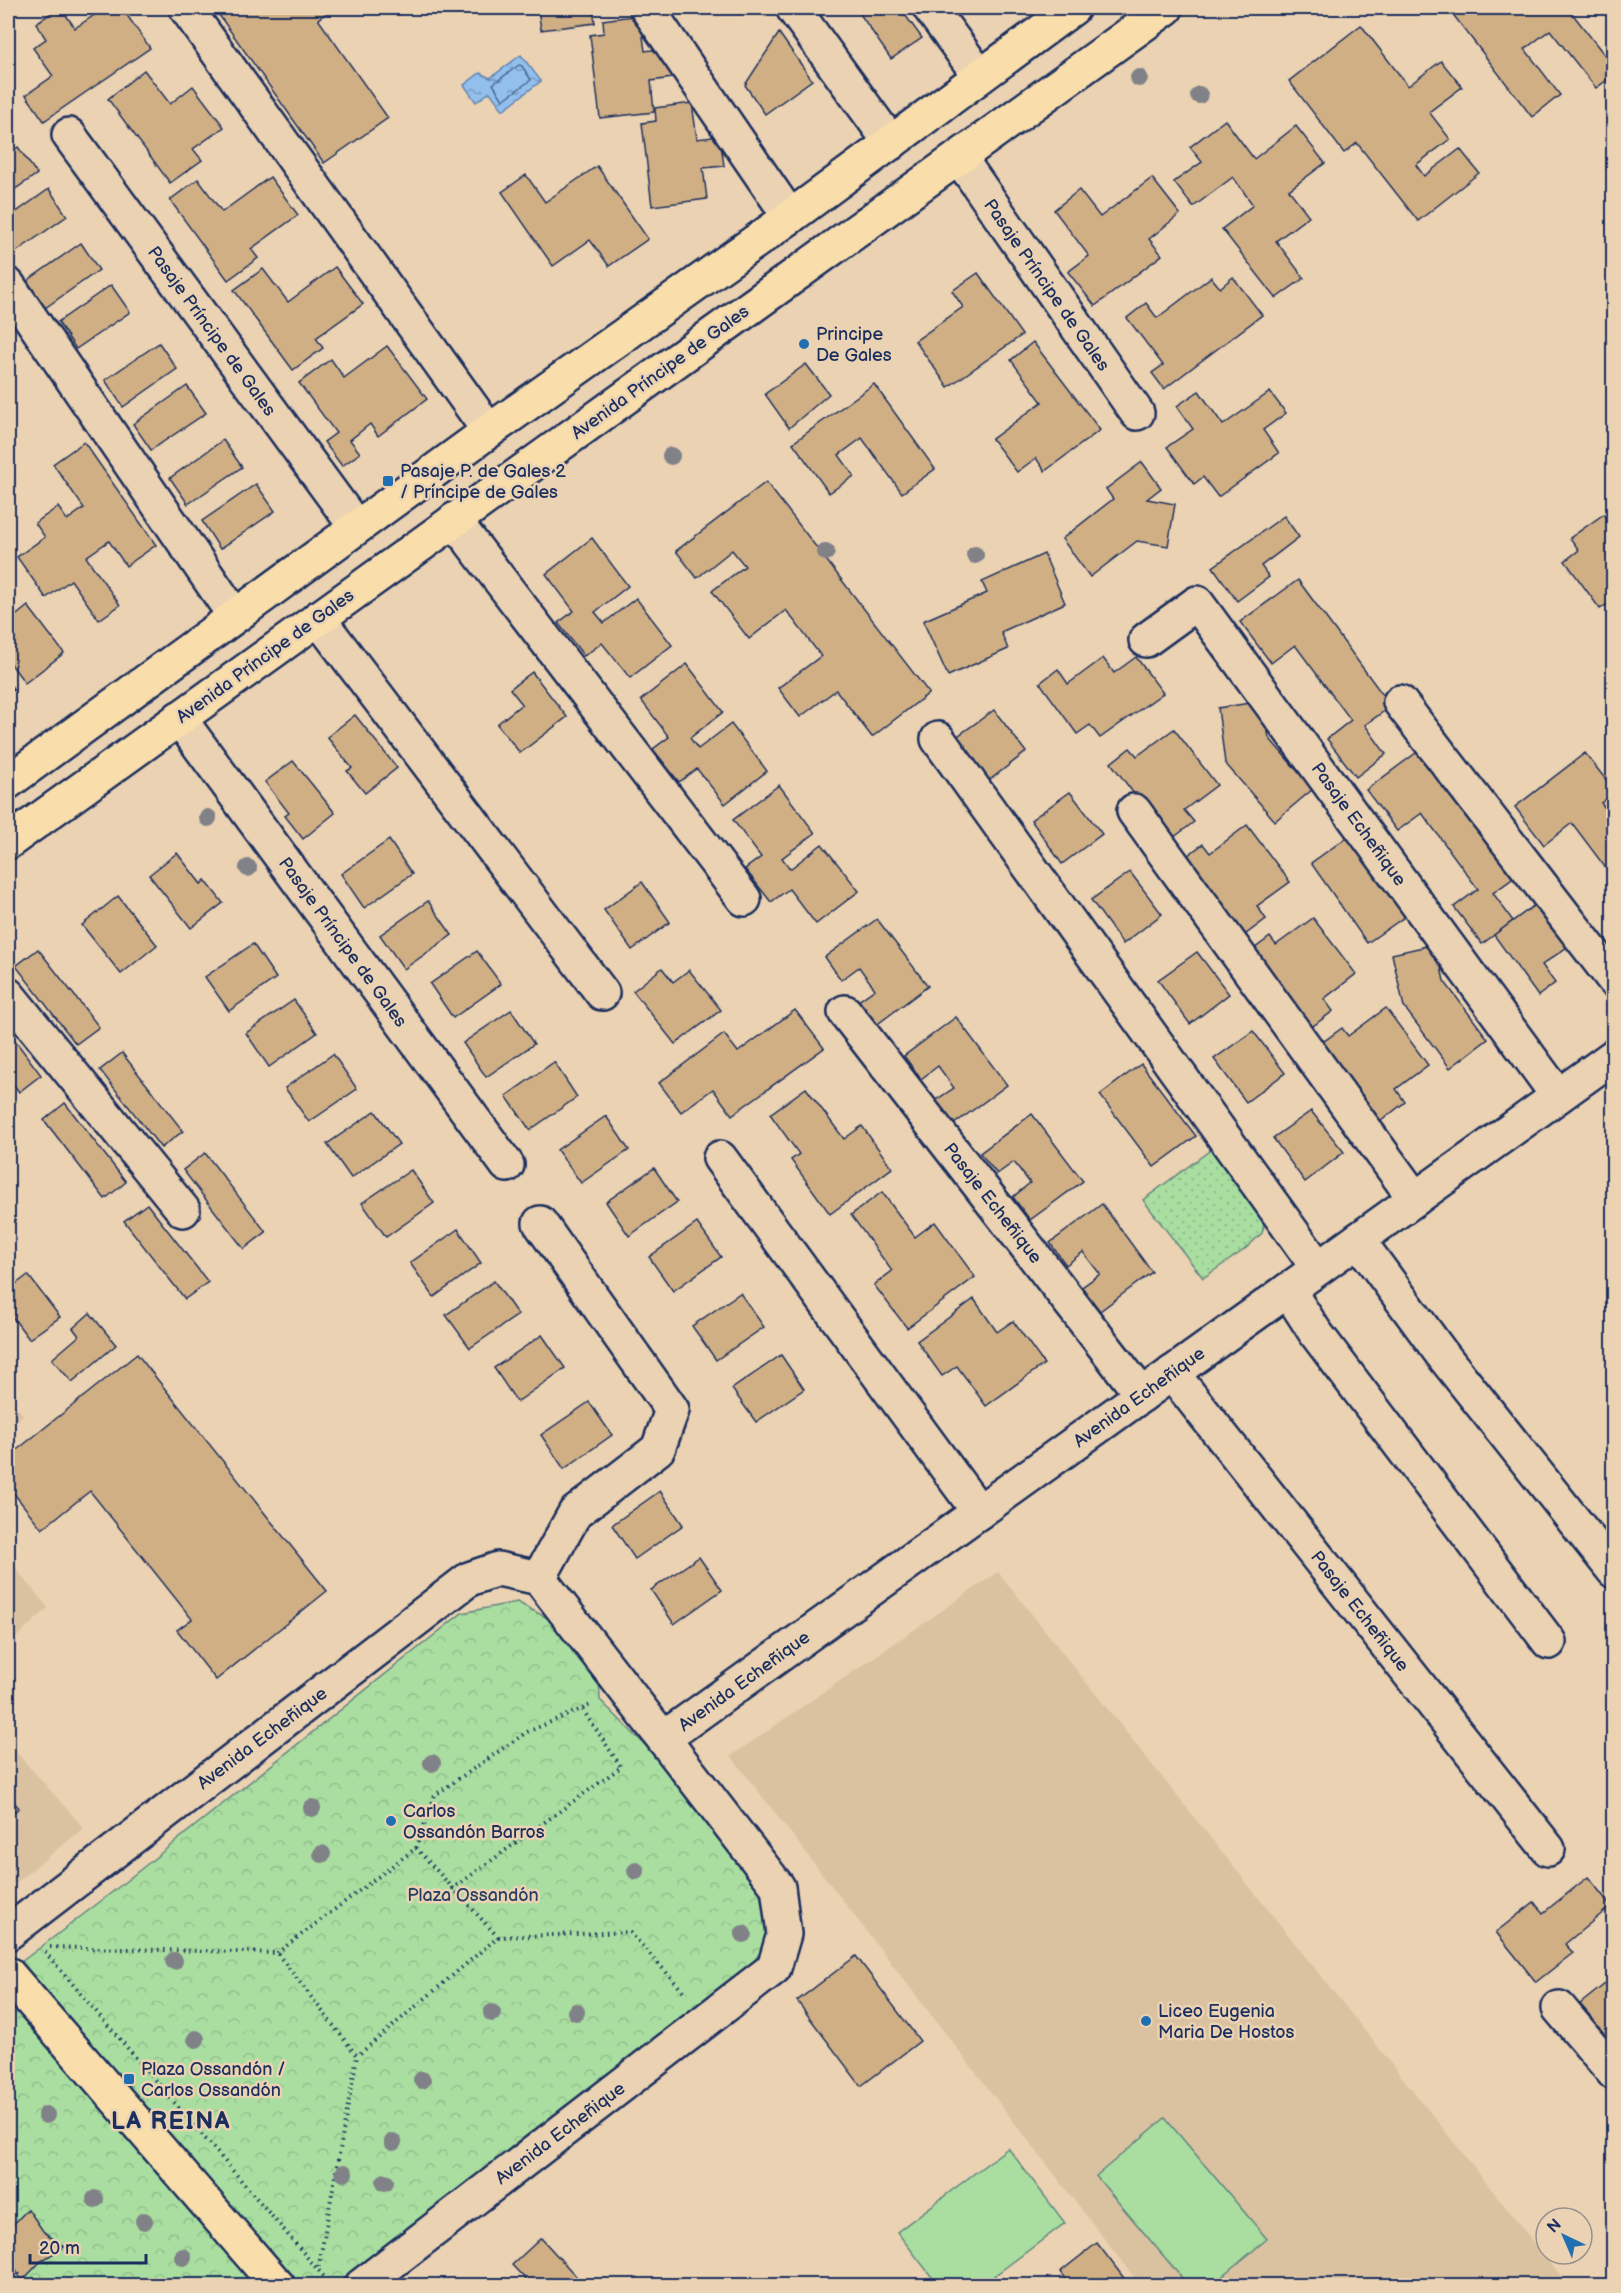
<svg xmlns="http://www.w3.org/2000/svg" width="1621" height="2293" font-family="'Balsamiq Sans',sans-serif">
<defs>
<pattern id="grass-dots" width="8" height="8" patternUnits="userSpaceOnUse" patternTransform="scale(1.5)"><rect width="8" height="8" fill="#a9dea0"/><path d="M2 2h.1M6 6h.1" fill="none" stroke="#91bf8c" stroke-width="1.8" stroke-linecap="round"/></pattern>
<pattern id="forest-crowns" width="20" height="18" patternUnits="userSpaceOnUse" patternTransform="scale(1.5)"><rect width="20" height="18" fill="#a9dea0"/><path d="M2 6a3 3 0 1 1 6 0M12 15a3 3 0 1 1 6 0" fill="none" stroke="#91bf8c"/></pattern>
<pattern id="water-ripples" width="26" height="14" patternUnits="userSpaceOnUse" patternTransform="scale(1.5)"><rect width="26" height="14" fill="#92bfec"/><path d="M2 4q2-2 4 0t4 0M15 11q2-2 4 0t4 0" fill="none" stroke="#769cc2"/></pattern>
</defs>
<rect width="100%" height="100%" fill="#ead2b2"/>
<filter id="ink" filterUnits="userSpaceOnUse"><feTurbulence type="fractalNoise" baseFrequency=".0167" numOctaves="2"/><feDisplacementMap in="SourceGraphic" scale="12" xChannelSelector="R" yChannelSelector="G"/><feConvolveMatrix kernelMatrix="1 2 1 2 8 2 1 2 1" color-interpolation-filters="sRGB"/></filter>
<g filter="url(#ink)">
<g fill="#dac2a1">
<polygon points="8,1396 23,1415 8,1428"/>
<polygon points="8,1559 48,1608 8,1645"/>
<polygon points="998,1572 1568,2285 1140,2285 731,1756"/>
<polygon points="8,1743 84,1828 8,1889"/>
</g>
<polygon fill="url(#grass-dots)" stroke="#62867f" stroke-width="1.5" points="1216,1146 1266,1216 1262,1233 1244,1250 1203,1278 1143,1200"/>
<polygon fill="url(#forest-crowns)" stroke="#62867f" stroke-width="1.5" points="517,1602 557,1623 599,1676 600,1700 674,1774 765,1892 769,1939 747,1972 335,2285 8,2286 8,1972 101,1901 462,1613"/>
<g fill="#a9dea0" stroke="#62867f" stroke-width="1.5">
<polygon points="1165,2118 1267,2239 1212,2285 1188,2285 1096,2176"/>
<polygon points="1008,2148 1065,2223 982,2285 938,2285 897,2232"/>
</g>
<polygon fill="url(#water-ripples)" stroke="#6285b3" stroke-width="1.5" points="521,55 541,81 503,110 490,92 476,102 464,85 480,73 490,78"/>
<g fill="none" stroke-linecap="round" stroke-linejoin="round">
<polygon stroke="#4b6997" stroke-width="1.5" points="519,65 522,66 531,80 503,100 493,84"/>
</g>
<g fill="#d1af84" stroke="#1b2f5e" stroke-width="1.5">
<polygon points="59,8 61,8 75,28 105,8 122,8 150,48 44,121 26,95 53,76 33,48 46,39 36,23"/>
<polygon points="214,8 334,8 318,19 388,118 324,163"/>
<polygon points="538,8 593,8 595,23 541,30"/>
<polygon points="869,8 900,8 922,38 891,59 860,14"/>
<polygon points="1448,8 1577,8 1571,12 1614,67 1614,75 1596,88 1550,30 1525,49 1560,95 1532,117"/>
<polygon points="640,15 645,51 668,48 672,78 651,81 654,112 600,118 590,35 604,33 603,20"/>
<polygon points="1361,25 1408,86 1441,61 1462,87 1429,112 1450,139 1416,165 1424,176 1460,149 1479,173 1418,221 1357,143 1344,153 1289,81"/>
<polygon points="779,33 812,80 765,114 745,85"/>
<polygon points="144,70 170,104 193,86 224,127 193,149 202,160 170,183 108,99"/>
<polygon points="692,103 697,139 720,136 724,166 703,168 707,199 652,206 642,123 656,121 655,108"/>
<polygon points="1225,120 1254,159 1296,126 1325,163 1289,190 1309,216 1276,241 1304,278 1276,298 1222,229 1253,205 1233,177 1193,207 1174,182 1202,162 1190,147"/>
<polygon points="18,147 37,174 8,194 8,155"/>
<polygon points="597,166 648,239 609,266 590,240 553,266 502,192 526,175 545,202"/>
<polygon points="270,177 298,215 251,249 258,258 228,280 170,200 198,179 222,212"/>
<polygon points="1152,178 1180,214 1149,239 1162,255 1095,306 1068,272 1089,256 1054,210 1079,190 1100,217"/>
<polygon points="49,189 67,216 13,254 8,245 8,218"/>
<polygon points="81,243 99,270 45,308 27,281"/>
<polygon points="335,267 363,304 316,338 323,348 293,370 234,290 263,269 288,302"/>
<polygon points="978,273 1022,335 948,387 915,341 963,307 952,291"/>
<polygon points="1211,277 1220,288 1233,277 1262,315 1164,389 1152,373 1163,365 1127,318 1146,303 1157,318"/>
<polygon points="111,285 130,312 76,349 58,322"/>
<polygon points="1033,342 1100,430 1045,471 1036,458 1017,472 992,439 1042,402 1011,360"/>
<polygon points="159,343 177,369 123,407 105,380"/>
<polygon points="387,346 427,399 378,436 370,424 350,440 360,453 342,466 324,442 336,433 299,383 331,359 344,378"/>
<polygon points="806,364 829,394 789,428 765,394"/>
<polygon points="874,384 935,469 902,493 862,438 839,455 854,476 829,493 793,443"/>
<polygon points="187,386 206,413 151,450 133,424"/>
<polygon points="1199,391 1223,425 1270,392 1286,413 1263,430 1279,453 1218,497 1203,477 1194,484 1167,447 1193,429 1177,406"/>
<polygon points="223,440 242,467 188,504 170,478"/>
<polygon points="84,442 156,545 126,566 109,541 86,557 120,605 99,620 71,580 46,598 17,557 45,537 35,523 58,507 67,520 84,508 53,464"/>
<polygon points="1142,462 1161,488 1147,499 1175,504 1168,546 1137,541 1090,577 1062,539 1113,499 1106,489"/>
<polygon points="766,482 929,693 872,737 836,690 800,717 778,688 821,656 786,610 749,639 712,591 745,566 732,550 697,578 676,551"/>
<polygon points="256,484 275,511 220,549 202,521"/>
<polygon points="1604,514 1614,528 1614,600 1600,609 1565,561 1579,550 1570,538"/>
<polygon points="1284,516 1299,537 1261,566 1269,577 1237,601 1213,567"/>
<polygon points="592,538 628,586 595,612 604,623 636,598 672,645 630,678 602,643 584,656 558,623 574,611 546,574"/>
<polygon points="1044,554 1065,603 1001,632 1008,649 948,676 923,621 987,593 982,582"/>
<polygon points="1298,580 1391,706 1365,725 1386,754 1356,777 1327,739 1351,720 1295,645 1271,663 1240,622"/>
<polygon points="28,606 64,653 25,683 8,660 8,622"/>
<polygon points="1136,657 1163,693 1100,738 1090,725 1077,734 1040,683 1058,669 1068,684 1103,658 1114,673"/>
<polygon points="687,664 723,712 690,738 698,749 731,724 767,771 725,804 697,769 679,782 653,749 669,737 641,700"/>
<polygon points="532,672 567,717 520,753 497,724 522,704 510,689"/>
<polygon points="8,681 14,690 8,694"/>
<polygon points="1263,701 1269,738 1313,789 1275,821 1225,763 1218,708"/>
<polygon points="994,710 1026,752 987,782 955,738"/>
<polygon points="355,715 397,768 365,793 347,771 352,768 327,737"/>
<polygon points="1174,729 1217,785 1184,810 1194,822 1169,841 1111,763 1130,748 1137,756"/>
<polygon points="1424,747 1519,874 1493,893 1513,921 1482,944 1454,907 1478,889 1422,813 1397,831 1366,790"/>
<polygon points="1585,753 1614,790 1614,793 1601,803 1614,820 1614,866 1608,871 1572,823 1544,845 1515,807"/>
<polygon points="293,761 335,813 303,839 285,816 289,813 265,782"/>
<polygon points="779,785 815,833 782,858 790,869 822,844 859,891 816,924 789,889 771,902 745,869 761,857 733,820"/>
<polygon points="1070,792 1102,834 1062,864 1031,820"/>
<polygon points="1247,825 1290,882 1257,906 1266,919 1242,937 1183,859 1203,844 1210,853"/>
<polygon points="1353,833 1410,913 1367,943 1311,863"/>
<polygon points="389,840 412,874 364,908 341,874"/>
<polygon points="177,853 201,884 205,880 223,903 191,928 149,875"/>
<polygon points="1130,872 1162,914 1123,944 1091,900"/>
<polygon points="642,882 670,922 632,950 604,910"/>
<polygon points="118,896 157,945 121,974 82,925"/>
<polygon points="428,901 452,935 404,969 380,935"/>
<polygon points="1536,904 1567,947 1542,965 1555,983 1538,996 1494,935"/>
<polygon points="1313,918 1356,974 1324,999 1333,1011 1309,1029 1250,952 1270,937 1276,945"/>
<polygon points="877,919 928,986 875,1026 857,1002 875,989 859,967 841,980 825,957"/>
<polygon points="253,944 276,978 229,1011 205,977"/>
<polygon points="1436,944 1444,981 1488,1039 1450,1068 1404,1007 1392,954"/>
<polygon points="38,949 99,1027 76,1044 16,966"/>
<polygon points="477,951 501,984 453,1018 430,984"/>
<polygon points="1197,952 1229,994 1190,1024 1158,980"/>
<polygon points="662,968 673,982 689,970 721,1010 675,1044 633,991"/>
<polygon points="294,1000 317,1033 269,1067 246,1033"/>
<polygon points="1386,1008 1428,1065 1396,1089 1405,1102 1381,1121 1323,1042 1342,1028 1348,1036"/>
<polygon points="511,1010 534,1044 486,1077 463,1043"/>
<polygon points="795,1010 824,1048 732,1115 713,1089 681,1112 659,1083 724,1034 738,1052"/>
<polygon points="956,1017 1007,1085 954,1124 936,1100 954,1088 938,1066 921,1079 904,1056"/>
<polygon points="8,1031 41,1075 19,1092 8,1077"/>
<polygon points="1253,1031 1285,1073 1246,1102 1214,1059"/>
<polygon points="122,1053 183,1131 161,1148 100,1070"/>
<polygon points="333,1054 357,1089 309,1122 285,1088"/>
<polygon points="554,1062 577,1097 530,1130 506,1096"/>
<polygon points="1141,1064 1196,1136 1154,1167 1100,1095"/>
<polygon points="806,1088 844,1139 862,1126 892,1168 830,1214 791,1160 799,1154 770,1114"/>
<polygon points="65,1103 126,1182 105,1199 44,1120"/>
<polygon points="375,1111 399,1144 351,1178 327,1144"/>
<polygon points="1311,1111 1344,1152 1305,1182 1273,1138"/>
<polygon points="1032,1114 1083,1181 1030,1220 1013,1197 1030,1183 1014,1162 997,1174 980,1153"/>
<polygon points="606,1116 629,1150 581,1183 557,1150"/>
<polygon points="205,1153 266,1232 244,1249 183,1170"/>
<polygon points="654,1168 677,1202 629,1236 606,1202"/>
<polygon points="411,1170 434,1203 386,1237 362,1203"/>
<polygon points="882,1192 915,1237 935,1222 975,1277 907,1328 874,1285 892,1271 851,1215"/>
<polygon points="147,1204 208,1282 185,1299 124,1221"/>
<polygon points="1102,1204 1152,1272 1100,1311 1082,1287 1100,1274 1083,1252 1066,1265 1050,1243"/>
<polygon points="697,1223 721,1257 673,1291 649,1257"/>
<polygon points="458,1229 481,1263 434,1297 410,1263"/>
<polygon points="8,1245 13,1245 8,1282"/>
<polygon points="28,1275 60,1317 29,1339 11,1315 8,1318 8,1290"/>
<polygon points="494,1281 518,1315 470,1348 446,1315"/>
<polygon points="740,1293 764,1327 716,1360 692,1326"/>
<polygon points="974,1299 997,1332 1013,1321 1044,1364 986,1406 957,1366 942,1376 917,1341"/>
<polygon points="90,1313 116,1345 72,1382 52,1359 79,1336 73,1328"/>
<polygon points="542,1335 565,1368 517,1402 494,1368"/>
<polygon points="137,1354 327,1591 216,1680 177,1630 192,1619 90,1491 42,1529 8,1486 8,1457"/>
<polygon points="781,1355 804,1389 756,1422 732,1389"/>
<polygon points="589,1402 612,1435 564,1469 541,1435"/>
<polygon points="660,1491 683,1525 635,1559 612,1525"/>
<polygon points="699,1557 722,1590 674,1624 651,1590"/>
<polygon points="8,1795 19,1808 8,1817"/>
<polygon points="1588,1877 1611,1906 1565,1944 1573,1953 1536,1982 1496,1932 1534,1902 1543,1913"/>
<polygon points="856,1956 920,2041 861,2086 797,2001"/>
<polygon points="1605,1984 1614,1995 1614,2055 1592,2027 1596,2023 1580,2004"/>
<polygon points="28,2209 43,2231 64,2247 41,2261 22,2281 8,2256 8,2230"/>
<polygon points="541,2238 585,2286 532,2286 512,2265"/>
<polygon points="1097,2243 1130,2286 1070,2286 1060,2272"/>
</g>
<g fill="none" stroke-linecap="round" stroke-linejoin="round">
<g stroke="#1b2f5e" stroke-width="38">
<g id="minor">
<polyline points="186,8 489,431"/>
<polyline points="647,8 790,217"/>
<polyline points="793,8 891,143"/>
<polyline points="930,8 980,76"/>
<polyline points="69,135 356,527"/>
<polyline points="959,157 1137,413"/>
<polyline points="8,285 234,615"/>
<polyline points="454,520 744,899"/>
<polyline points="318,618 602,993"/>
<polyline points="1146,640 1197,603 1558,1096"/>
<polyline points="1400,702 1614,980"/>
<polyline points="179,718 507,1165"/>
<polyline points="938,739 1318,1268"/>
<polyline points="1134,811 1415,1199"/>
<polyline points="8,995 183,1210"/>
<polyline points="845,1012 1142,1395"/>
<polyline points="720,1158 979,1512"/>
<polyline points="1358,1240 1441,1353 1614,1571"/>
<polyline points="1288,1290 1315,1332 1549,1642"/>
<polyline points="1172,1373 1548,1849"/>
<polyline points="539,1578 575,1513 658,1449 672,1410 540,1223"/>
<polyline points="664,1738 1614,1056"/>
<polyline points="8,1933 469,1579 498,1569 539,1578 778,1887 784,1934 774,1968 361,2286"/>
<polyline points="1559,2008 1614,2073"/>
</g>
</g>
<g stroke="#1b2f5e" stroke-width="38">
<g id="major">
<polyline points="8,782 489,431 790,217 1073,8"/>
<polyline points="8,842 1166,8"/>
<polyline points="8,1974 278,2286"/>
</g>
</g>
<g stroke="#1b2f5e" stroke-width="4" stroke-dasharray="1.5 4.5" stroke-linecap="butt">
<polyline points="416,1848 435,1795 527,1732 593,1704"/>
<polyline points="452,1889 621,1767 583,1710"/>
<polyline points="498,1937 630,1932 683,1991"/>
<polyline points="50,1947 277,1953 357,2056 318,2270"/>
<polyline points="45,1952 325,2278"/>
<polyline points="277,1953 416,1848 498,1937 357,2056"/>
<polyline points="8,2259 27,2286"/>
</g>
<use href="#minor" stroke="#ead2b2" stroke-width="33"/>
<use href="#major" stroke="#f9deab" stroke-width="33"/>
</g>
<g fill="#808288">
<circle cx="1139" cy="78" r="9"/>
<circle cx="1199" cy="95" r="9"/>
<circle cx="671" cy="456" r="9"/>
<circle cx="826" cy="552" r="9"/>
<circle cx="975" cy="555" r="9"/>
<circle cx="208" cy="818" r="9"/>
<circle cx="248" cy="868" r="9"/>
<circle cx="432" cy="1763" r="9"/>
<circle cx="312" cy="1808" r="9"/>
<circle cx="322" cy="1854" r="9"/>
<circle cx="636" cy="1871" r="9"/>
<circle cx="743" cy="1934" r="9"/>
<circle cx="174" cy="1961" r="9"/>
<circle cx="576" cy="2012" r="9"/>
<circle cx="492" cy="2013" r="9"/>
<circle cx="196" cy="2039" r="9"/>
<circle cx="422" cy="2080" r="9"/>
<circle cx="46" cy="2115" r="9"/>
<circle cx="393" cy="2142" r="9"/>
<circle cx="344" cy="2173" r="9"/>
<circle cx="385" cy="2182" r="9"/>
<circle cx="95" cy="2199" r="9"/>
<circle cx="144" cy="2221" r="9"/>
<circle cx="183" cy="2257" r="9"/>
</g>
</g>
<g fill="#1f6fb2" stroke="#ead2b2" stroke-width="2">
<circle cx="804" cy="344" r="6"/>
<rect x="382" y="475" width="12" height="12" rx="3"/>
<circle cx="391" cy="1821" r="6"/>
<circle cx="1146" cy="2021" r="6"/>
<rect x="123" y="2073" width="12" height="12" rx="3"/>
</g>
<g text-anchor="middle" stroke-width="5" stroke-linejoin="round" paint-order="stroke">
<g font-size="18" fill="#1b2f5e" stroke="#ead2b2">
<text transform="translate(1047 285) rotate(55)" y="6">Pasaje Príncipe de Gales</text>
<text transform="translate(212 331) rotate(54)" y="6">Pasaje Príncipe de Gales</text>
<text transform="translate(660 372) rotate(-36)" y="6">Avenida Príncipe de Gales</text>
<text transform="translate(265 656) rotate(-36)" y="6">Avenida Príncipe de Gales</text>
<text transform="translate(1359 824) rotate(54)" y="6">Pasaje Echeñique</text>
<text transform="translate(343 942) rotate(54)" y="6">Pasaje Príncipe de Gales</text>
<text transform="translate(993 1203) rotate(52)" y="6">Pasaje Echeñique</text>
<text transform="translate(1139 1397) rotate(-36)" y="6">Avenida Echeñique</text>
<text transform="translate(1360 1611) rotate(52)" y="6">Pasaje Echeñique</text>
<text transform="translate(744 1681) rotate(-36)" y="6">Avenida Echeñique</text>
<text transform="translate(262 1738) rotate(-37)" y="6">Avenida Echeñique</text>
<text transform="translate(560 2133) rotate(-37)" y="6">Avenida Echeñique</text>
</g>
<g font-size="18" fill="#1b2f5e" stroke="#ead2b2" text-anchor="start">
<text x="816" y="340">Principe<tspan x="816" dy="21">De Gales</tspan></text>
<text x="400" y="477">Pasaje P. de Gales 2<tspan x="400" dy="21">/ Príncipe de Gales</tspan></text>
<text x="403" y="1817">Carlos<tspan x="403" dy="21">Ossandón Barros</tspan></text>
<text x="1158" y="2017">Liceo Eugenia<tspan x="1158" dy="21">Maria De Hostos</tspan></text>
<text x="141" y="2075">Plaza Ossandón /<tspan x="141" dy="21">Carlos Ossandón</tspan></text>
</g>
<g font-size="18" fill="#294065" stroke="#ead2b2">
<text x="473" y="1901">Plaza Ossandón</text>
</g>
<g font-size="24" font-weight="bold" letter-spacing="1.5" fill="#1b2f5e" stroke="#ead2b2">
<text x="171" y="2129">LA REINA</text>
</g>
</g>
<rect width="1621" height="2293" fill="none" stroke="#ead2b2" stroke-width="30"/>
<rect x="15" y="15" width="1591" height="2263" fill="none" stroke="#1b2f5e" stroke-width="2" filter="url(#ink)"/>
<g transform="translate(1564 2236) rotate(316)"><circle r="28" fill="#ead2b2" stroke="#979190" stroke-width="1.5"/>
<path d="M0-4.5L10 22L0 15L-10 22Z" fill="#1f6fb2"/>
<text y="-9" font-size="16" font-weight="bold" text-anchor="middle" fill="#1b2f5e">N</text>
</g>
<path d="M30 2254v9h116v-9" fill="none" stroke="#1b2f5e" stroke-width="3"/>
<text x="39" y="2254" font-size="18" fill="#1b2f5e" stroke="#ead2b2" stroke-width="4.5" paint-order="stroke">20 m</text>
</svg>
